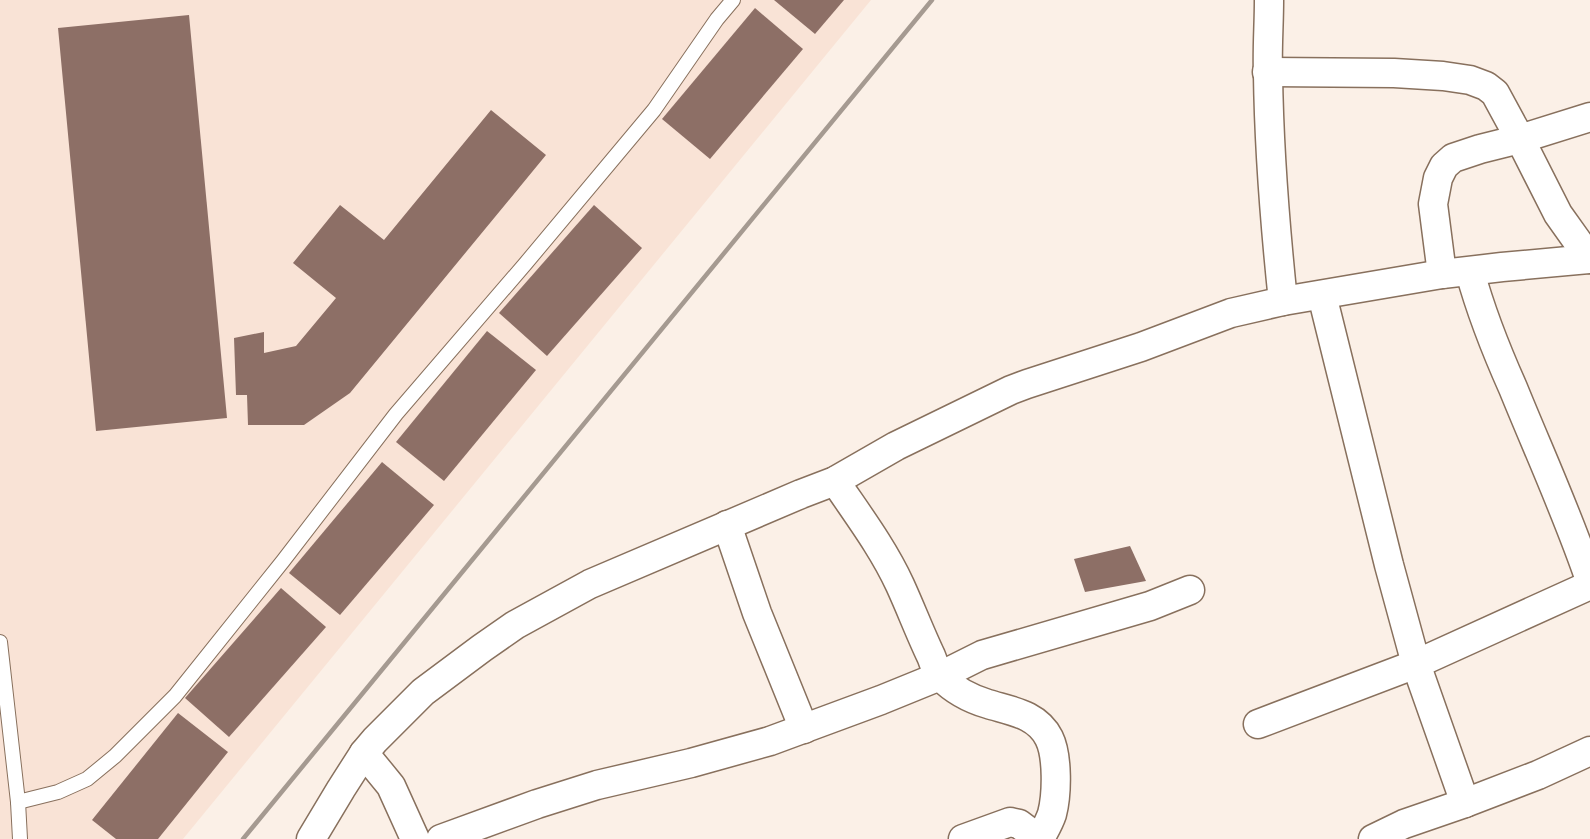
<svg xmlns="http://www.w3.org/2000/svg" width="1590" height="839" font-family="Overpass,sans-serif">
<rect width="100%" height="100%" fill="#fbf0e7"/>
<polygon fill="#f9e3d6" points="0,0 871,0 183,839 0,839"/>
<g fill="#8d6f66">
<polygon points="774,0 844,0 815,34"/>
<polygon points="755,8 803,49 710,159 662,119"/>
<polygon points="189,15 227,418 96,431 58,28"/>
<polygon points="491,110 546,155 350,393 304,425 248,425 247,395 236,395 234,338 264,332 264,353 296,346 336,298 293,263 340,205 384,240"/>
<polygon points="594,205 642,248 547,356 499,313"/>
<polygon points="487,331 536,370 444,481 396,442"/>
<polygon points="382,462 434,505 340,615 289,573"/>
<polygon points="1130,546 1146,581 1085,592 1074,559"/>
<polygon points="281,588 326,627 229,737 185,698"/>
<polygon points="178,713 228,752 158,839 116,839 92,820"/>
</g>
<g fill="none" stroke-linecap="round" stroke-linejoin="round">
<g stroke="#88705d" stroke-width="16">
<g id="service">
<polyline points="0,642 18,802 20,839"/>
<polyline points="18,802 58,792 87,779 115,756 175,696 283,561 396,414 526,263 654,110 717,19 733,0"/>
</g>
</g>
<g stroke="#88705d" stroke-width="31">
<g id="minor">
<path d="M1269,0c0,25 -2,49 -1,74 1,76 7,151 15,227"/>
<polyline points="1267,72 1394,73 1443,76 1470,80 1486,86 1495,93 1520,139 1558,214 1590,259"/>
<path d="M1470,272c11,40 26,78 43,116 26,64 55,127 77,192"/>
<polyline points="1442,274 1433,204 1438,178 1444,166 1453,158 1480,149 1520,139 1590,117"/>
<polyline points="1322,295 1389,565 1416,664 1465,803"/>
<path d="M835,481c23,34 48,67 65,104 11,24 20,48 31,71 3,7 5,16 10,21 12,12 30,22 47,27 23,7 49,10 61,34 9,18 8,57 3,76 -3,9 -8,17 -12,25"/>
<polyline points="727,525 757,613 804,729"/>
<polyline points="1258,724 1416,664 1590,585"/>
<polyline points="364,753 391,786 415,839"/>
<polyline points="311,839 341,789 364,753 375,740 423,692 482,648 515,625 590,584 801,494 835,481 896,446 1011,390 1027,384 1141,347 1231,313 1283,301 1442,274 1502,267 1590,259"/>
<polyline points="441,839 537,804 597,785 691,763 770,741 881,700 940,676 982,655 1150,606 1190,590"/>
<polyline points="963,839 1010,822 1019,824 1039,839"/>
<polyline points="1373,839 1404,824 1465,803 1538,775 1590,751"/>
</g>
</g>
<use href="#service" stroke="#fff" stroke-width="14"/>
<use href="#minor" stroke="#fff" stroke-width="28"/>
<polyline stroke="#a59a91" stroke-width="4.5" points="243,839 932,0"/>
</g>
</svg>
